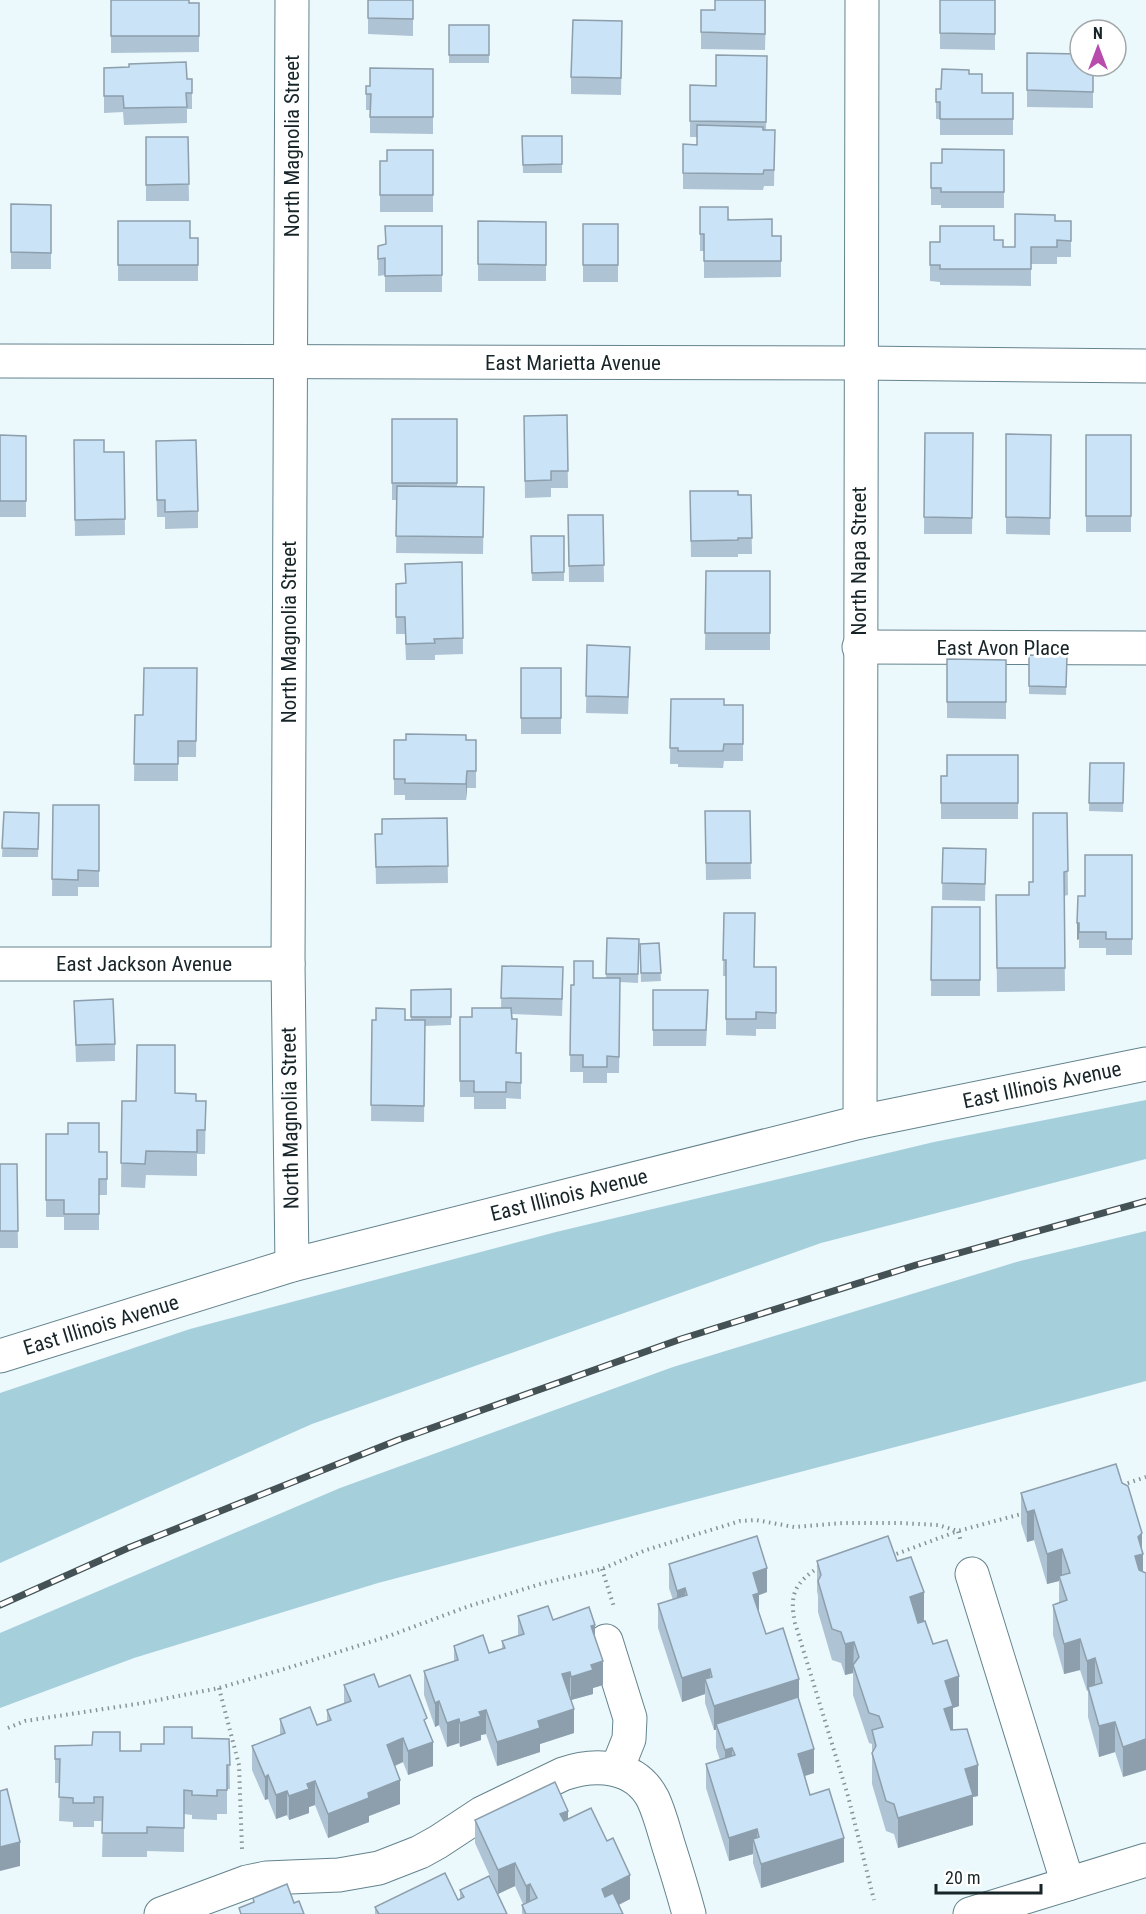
<svg xmlns="http://www.w3.org/2000/svg" width="1146" height="1914" font-family="'Roboto Condensed',sans-serif">
<rect width="100%" height="100%" fill="#ebf8fc"/>
<g fill="#a6cfdc">
<polygon points="1146,1100 1146,1159 821,1243 312,1424 0,1563 0,1393 190,1329 556,1232 934,1142"/>
<polygon points="1146,1231 1146,1381 378,1583 134,1658 0,1708 0,1633 340,1488 673,1367 1020,1261"/>
</g>
<g fill="none" stroke-linecap="round" stroke-linejoin="round">
<g stroke="#64838d" stroke-width="35">
<g id="minor">
<polyline points="0,361 860,363 1146,366"/>
<polyline points="859,647 1146,648"/>
<polyline points="0,964 288,964"/>
<polyline points="860,1122 862,0"/>
<polyline points="292,1265 288,964 292,0"/>
<polyline points="972,1574 1068,1884"/>
<polyline points="606,1641 630,1718 629,1739 617,1769"/>
<path d="M161,1914l86,-32 19,-4 73,-3 40,-7 41,-16 18,-10 44,-29 81,-39c32,-11 72,-10 90,25 7,15 11,32 16,48 7,22 14,45 20,67"/>
<polyline points="970,1914 1146,1860"/>
</g>
</g>
<g stroke="#64838d" stroke-width="35">
<polyline id="major" points="0,1356 292,1265 860,1122 1146,1064"/>
</g>
<g stroke="#869397" stroke-width="4" stroke-dasharray="1.5 4.5" stroke-linecap="butt">
<polyline points="1122,1485 1146,1477"/>
<polyline points="891,1556 958,1531 961,1542"/>
<path d="M819,1567c-24,16 -30,27 -24,56l53,173 26,104"/>
<polyline points="602,1569 614,1607"/>
<polyline points="219,1688 239,1765 242,1849"/>
<polyline points="8,1728 25,1721 143,1703 219,1688 291,1667 389,1636 469,1606 544,1583 602,1569 646,1550 740,1521 756,1520 794,1527 843,1523 900,1523 938,1525 958,1531 1025,1513"/>
</g>
<use href="#minor" stroke="#fff" stroke-width="33"/>
<use href="#major" stroke="#fff" stroke-width="33"/>
<g stroke="#445155" stroke-width="7">
<polyline id="rail" points="0,1605 128,1548 398,1440 681,1339 916,1265 1146,1201"/>
</g>
<use href="#rail" stroke="#fff" stroke-width="4.5" stroke-dasharray="14" stroke-linecap="butt"/>
</g>
<g fill="#aec3d4">
<polygon points="111,0 199,3 199,52 111,53"/>
<polygon points="368,0 413,0 413,36 368,34"/>
<polygon points="766,0 765,50 701,49 701,10 715,10"/>
<polygon points="940,0 995,0 995,50 940,49"/>
<rect x="449" y="25" width="40" height="38"/>
<polygon points="622,38 621,95 571,94 571,77"/>
<polygon points="1027,53 1093,66 1093,108 1027,107"/>
<polygon points="767,56 766,130 775,130 774,186 764,186 763,190 683,189 683,144 697,145 697,137 690,137 690,85 716,86"/>
<polygon points="104,68 192,79 192,109 187,109 187,123 124,125 123,112 104,113"/>
<polygon points="433,69 433,134 370,133 370,110 366,110 366,86 370,86"/>
<polygon points="969,74 982,93 1013,93 1013,135 940,135 940,119 936,119 936,89 941,89"/>
<polygon points="522,136 562,136 562,173 523,173"/>
<polygon points="146,137 188,137 189,201 146,201"/>
<polygon points="433,150 433,212 380,212 380,161 387,161"/>
<polygon points="1004,150 1004,208 941,208 941,205 931,205 931,163 942,163"/>
<polygon points="11,204 51,205 51,269 11,269"/>
<polygon points="700,207 772,236 781,236 781,277 704,278 704,251 700,251"/>
<polygon points="118,221 190,238 198,238 198,281 118,281"/>
<polygon points="478,221 546,222 546,281 478,281"/>
<polygon points="1055,221 1071,221 1071,257 1057,257 1057,264 1031,264 1031,286 940,285 940,282 930,281 930,242 994,240 1003,247 1015,247"/>
<rect x="583" y="224" width="35" height="58"/>
<polygon points="442,226 442,292 385,292 385,275 378,276 378,246 385,245"/>
<polygon points="567,415 568,488 551,488 551,497 525,498 524,416"/>
<polygon points="392,419 457,419 457,486 484,487 483,554 396,553 397,500 392,500"/>
<polygon points="925,433 973,433 972,534 924,534"/>
<polygon points="1006,434 1051,435 1050,535 1006,534"/>
<polygon points="0,435 26,436 26,517 0,517"/>
<rect x="1086" y="435" width="45" height="97"/>
<polygon points="74,440 104,452 124,452 125,535 75,536"/>
<polygon points="156,458 198,511 198,528 165,529 165,517 157,517"/>
<polygon points="690,491 751,495 752,554 738,554 738,557 691,557"/>
<polygon points="568,515 603,515 604,582 569,582"/>
<polygon points="531,536 564,536 564,581 532,581"/>
<polygon points="462,562 463,654 435,655 435,660 406,660 405,634 396,634 396,600 406,583"/>
<polygon points="706,571 770,571 770,650 705,650"/>
<polygon points="587,645 630,663 628,714 586,713"/>
<polygon points="1029,655 1067,656 1066,695 1029,694"/>
<polygon points="947,659 1006,660 1006,719 947,718"/>
<polygon points="197,668 196,757 178,757 178,781 134,781 135,715 143,715"/>
<rect x="521" y="668" width="40" height="66"/>
<polygon points="671,699 724,705 743,705 743,761 724,761 723,768 678,767 678,764 670,764"/>
<polygon points="394,740 476,740 476,788 467,788 466,800 405,800 405,795 394,795"/>
<polygon points="1018,755 1018,819 941,819 941,776 947,776"/>
<polygon points="1090,763 1124,763 1123,812 1089,811"/>
<polygon points="53,805 99,805 99,887 78,887 78,896 52,896"/>
<polygon points="705,811 750,811 751,879 706,880"/>
<polygon points="4,812 39,813 38,857 2,857"/>
<polygon points="1067,813 1068,895 1064,896 1065,991 997,992 996,895 1029,895 1033,882"/>
<polygon points="447,818 448,883 376,884 375,834 382,834"/>
<polygon points="943,848 986,849 985,901 942,900"/>
<polygon points="1132,855 1132,955 1106,955 1106,948 1079,948 1079,939 1077,940 1085,896"/>
<polygon points="932,907 980,907 980,996 931,996"/>
<polygon points="724,913 755,967 776,967 776,1029 756,1029 756,1036 726,1035 726,976 723,976"/>
<polygon points="607,938 639,939 638,983 620,982 619,1073 607,1073 607,1083 583,1083 583,1072 570,1072 571,985 574,985 593,978 606,978"/>
<polygon points="659,943 661,981 641,982 640,944"/>
<polygon points="502,966 563,984 562,1016 512,1014 516,1053 521,1053 521,1099 506,1098 506,1109 474,1109 474,1097 460,1097 460,1017 472,1017 501,1008"/>
<polygon points="411,990 451,1017 451,1025 425,1026 424,1122 371,1121 372,1020 411,1020"/>
<polygon points="653,990 708,1007 706,1046 653,1046"/>
<polygon points="74,1001 115,1044 115,1061 76,1062"/>
<polygon points="175,1093 196,1101 206,1101 205,1154 197,1154 197,1176 146,1175 145,1188 121,1187 122,1101 136,1101"/>
<polygon points="46,1134 99,1152 107,1152 107,1195 99,1195 99,1230 64,1230 64,1217 46,1217"/>
<polygon points="0,1164 17,1164 18,1248 0,1248"/>
<polygon points="1122,1483 1128,1486 1123,1777 1115,1752 1099,1757 1088,1717 1088,1691 1087,1691 1080,1670 1064,1674 1053,1635 1053,1605 1059,1603 1059,1581 1047,1584 1034,1540 1027,1542 1021,1523 1021,1493"/>
<polygon points="817,1561 897,1561 924,1621 959,1706 953,1708 953,1730 978,1796 973,1797 973,1825 898,1848 894,1834 886,1831 872,1784 872,1744 869,1743 853,1695 853,1673 845,1675 841,1663 832,1660 818,1612 818,1596 817,1591"/>
<polygon points="669,1564 767,1592 759,1595 759,1614 766,1634 799,1702 814,1773 805,1776 810,1795 844,1862 761,1888 753,1863 753,1854 729,1861 706,1788 706,1764 720,1760 716,1748 716,1730 714,1730 705,1703 705,1694 682,1702 658,1628 658,1604 673,1600 669,1588"/>
<polygon points="518,1616 553,1620 595,1636 603,1685 593,1688 593,1694 571,1700 574,1733 540,1744 540,1752 497,1766 486,1734 481,1735 481,1740 460,1747 459,1743 447,1747 439,1725 435,1727 424,1695 424,1671 454,1661 454,1646 489,1653 502,1649 502,1641 518,1635"/>
<polygon points="344,1685 379,1687 427,1728 433,1766 408,1775 403,1762 395,1766 400,1804 369,1816 369,1822 328,1838 315,1805 309,1807 309,1813 289,1820 287,1815 276,1819 268,1799 265,1800 252,1770 252,1746 280,1735 280,1719 317,1725 327,1721 327,1710 344,1703"/>
<polygon points="192,1738 229,1739 230,1789 227,1789 227,1814 217,1814 217,1820 192,1819 192,1815 184,1814 184,1852 147,1851 147,1857 102,1857 103,1821 94,1821 94,1827 73,1827 73,1822 59,1821 60,1783 55,1783 55,1746 120,1751 141,1751 164,1744"/>
<polygon points="568,1819 630,1899 619,1905 623,1914 522,1914 522,1905 523,1904 515,1886 498,1894 475,1843 475,1820"/>
<polygon points="460,1890 507,1914 375,1914 375,1907 458,1900 460,1899"/>
</g>
<g fill="#8d9fac">
<polygon points="467,771 467,788 466,800 466,784"/>
<polygon points="1077,923 1079,923 1079,939 1077,940"/>
<polygon points="1034,1510 1034,1540 1027,1542 1027,1512"/>
<polygon points="1142,1533 1142,1554 1143,1554 1143,1584 1135,1556 1138,1537"/>
<polygon points="1062,1549 1062,1580 1059,1576 1059,1581 1047,1584 1047,1554"/>
<polygon points="767,1568 767,1592 759,1595 759,1617 753,1619 753,1573"/>
<polygon points="685,1588 685,1612 677,1615 677,1591"/>
<polygon points="924,1592 924,1623 910,1627 910,1597"/>
<polygon points="595,1625 595,1649 591,1626"/>
<polygon points="1080,1639 1080,1670 1064,1674 1064,1644"/>
<polygon points="854,1642 853,1673 845,1675 845,1644"/>
<polygon points="1095,1658 1095,1689 1088,1687 1087,1691 1087,1661"/>
<polygon points="603,1661 603,1685 593,1688 593,1694 571,1700 571,1677 591,1665"/>
<polygon points="710,1669 710,1693 705,1679 705,1694 682,1702 682,1678"/>
<polygon points="570,1672 570,1696 562,1674"/>
<polygon points="959,1676 959,1706 953,1708 953,1737 944,1709 945,1681"/>
<polygon points="799,1679 799,1703 716,1724 716,1730 714,1730 714,1706"/>
<polygon points="439,1701 439,1725 435,1727 435,1703"/>
<polygon points="574,1709 574,1733 540,1744 540,1752 497,1766 497,1742 538,1721"/>
<polygon points="486,1710 486,1734 481,1735 481,1740 460,1747 460,1723 479,1712"/>
<polygon points="459,1719 459,1743 447,1747 447,1723"/>
<polygon points="1115,1722 1115,1752 1099,1757 1099,1726"/>
<polygon points="403,1738 403,1762 387,1769 387,1745"/>
<polygon points="1146,1739 1146,1770 1123,1777 1123,1747"/>
<polygon points="433,1742 433,1766 408,1775 408,1751"/>
<polygon points="732,1748 732,1772 725,1774 725,1750"/>
<polygon points="814,1749 814,1773 798,1778 798,1754"/>
<polygon points="978,1765 978,1796 973,1797 973,1825 898,1848 898,1818 965,1769"/>
<polygon points="268,1775 268,1799 265,1800 265,1777"/>
<polygon points="400,1780 400,1804 369,1816 369,1822 328,1838 328,1814 368,1793"/>
<polygon points="315,1781 315,1805 309,1807 309,1813 289,1820 289,1796 307,1784"/>
<polygon points="287,1791 287,1815 276,1819 276,1795"/>
<polygon points="568,1811 568,1835 560,1814"/>
<polygon points="757,1829 757,1851 753,1839 753,1854 729,1861 729,1838"/>
<polygon points="844,1838 844,1862 761,1888 761,1864"/>
<polygon points="20,1842 20,1866 0,1871 0,1847"/>
<polygon points="515,1863 515,1886 498,1894 498,1870"/>
<polygon points="630,1875 630,1899 602,1913 602,1889"/>
<polygon points="530,1884 530,1908 526,1910 526,1886"/>
</g>
<g fill="#cae3f6" stroke="#8d9fac" stroke-width="1.5">
<polygon points="111,0 189,0 189,3 199,3 199,36 111,36"/>
<polygon points="368,0 413,0 413,19 368,18"/>
<polygon points="715,0 765,0 765,34 701,32 701,10 715,10"/>
<polygon points="940,0 995,0 995,34 940,33"/>
<polygon points="573,20 622,21 621,78 571,77"/>
<rect x="449" y="25" width="40" height="30"/>
<polygon points="1027,53 1080,54 1080,66 1093,66 1093,92 1027,90"/>
<polygon points="716,55 767,56 766,122 690,121 690,85 716,86"/>
<polygon points="186,62 187,79 192,79 192,93 186,93 187,107 124,108 123,96 104,96 104,68 129,67 129,64"/>
<polygon points="370,68 433,69 433,117 370,117 371,94 366,94 366,86 370,86"/>
<polygon points="942,69 969,70 969,74 982,74 982,93 1013,93 1013,119 940,119 940,102 936,102 936,89 941,89"/>
<polygon points="697,125 763,127 763,130 775,130 774,170 764,170 763,174 683,173 683,144 697,145"/>
<polygon points="522,136 562,136 562,164 523,165"/>
<polygon points="146,137 188,137 189,184 146,185"/>
<polygon points="942,149 1004,150 1004,192 941,192 941,188 931,188 931,163 942,163"/>
<polygon points="387,150 433,150 433,195 380,195 380,161 387,161"/>
<polygon points="11,204 51,205 51,253 11,252"/>
<polygon points="700,207 728,207 728,220 772,219 772,236 781,236 781,261 704,261 704,234 700,234"/>
<polygon points="1015,214 1055,215 1055,221 1071,221 1071,241 1057,240 1057,247 1031,247 1031,269 940,269 940,265 930,265 930,242 940,242 940,226 994,226 994,240 1003,240 1003,247 1015,247"/>
<polygon points="118,221 190,221 190,238 198,238 198,265 118,265"/>
<polygon points="478,221 546,222 546,265 478,264"/>
<rect x="583" y="224" width="35" height="41"/>
<polygon points="385,226 442,226 442,275 385,276 385,258 378,259 378,246 386,244"/>
<polygon points="567,415 568,471 551,471 551,480 525,481 524,416"/>
<rect x="392" y="419" width="65" height="64"/>
<polygon points="925,433 973,433 972,518 924,517"/>
<polygon points="1006,434 1051,435 1050,518 1006,517"/>
<polygon points="0,435 26,436 26,501 0,501"/>
<rect x="1086" y="435" width="45" height="81"/>
<polygon points="74,440 104,440 104,452 124,452 125,519 75,520"/>
<polygon points="196,440 198,511 165,512 165,500 157,500 156,441"/>
<polygon points="397,486 484,487 483,537 396,536"/>
<polygon points="690,491 738,491 738,495 751,495 752,538 738,538 738,540 691,541"/>
<polygon points="568,515 603,515 604,565 569,566"/>
<polygon points="531,536 564,536 564,572 532,573"/>
<polygon points="462,562 463,638 434,639 435,643 406,644 405,617 396,617 396,584 406,583 405,564"/>
<polygon points="706,571 770,571 770,633 705,633"/>
<polygon points="587,645 630,647 628,697 586,696"/>
<polygon points="1029,655 1067,656 1066,687 1029,686"/>
<polygon points="947,659 1006,660 1006,702 947,702"/>
<polygon points="144,668 197,668 196,741 178,741 178,764 134,764 135,715 143,715"/>
<rect x="521" y="668" width="40" height="50"/>
<polygon points="671,699 724,699 724,705 743,705 743,744 724,744 723,751 678,751 678,748 670,748"/>
<polygon points="406,734 466,735 466,740 476,740 476,771 467,771 466,784 405,783 405,779 394,779 394,740 406,740"/>
<polygon points="947,755 1018,755 1018,803 941,803 941,776 947,776"/>
<polygon points="1090,763 1124,763 1123,803 1089,803"/>
<polygon points="53,805 99,805 99,871 78,870 78,880 52,879"/>
<polygon points="705,811 750,811 751,863 706,863"/>
<polygon points="4,812 39,813 38,849 2,848"/>
<polygon points="1033,813 1067,813 1068,871 1064,872 1065,968 997,968 996,895 1029,895 1029,882 1033,882"/>
<polygon points="447,818 448,866 376,867 375,834 382,834 382,819"/>
<polygon points="943,848 986,849 985,884 942,883"/>
<polygon points="1085,855 1132,855 1132,939 1106,939 1106,932 1079,932 1079,923 1077,923 1078,896 1085,896"/>
<polygon points="932,907 980,907 980,980 931,980"/>
<polygon points="724,913 755,913 754,967 776,967 776,1013 756,1012 756,1019 726,1019 726,960 723,960"/>
<polygon points="607,938 639,939 638,974 606,974"/>
<polygon points="659,943 661,973 641,973 640,944"/>
<polygon points="574,961 593,961 593,978 620,978 619,1057 607,1056 607,1067 583,1067 583,1055 570,1055 571,985 574,985"/>
<polygon points="502,966 563,967 562,999 501,998"/>
<polygon points="451,989 451,1017 411,1017 411,990"/>
<polygon points="653,990 708,990 706,1030 653,1030"/>
<polygon points="113,999 115,1044 76,1045 74,1001"/>
<polygon points="376,1008 405,1009 405,1020 425,1020 424,1106 371,1105 372,1020 376,1020"/>
<polygon points="472,1008 511,1008 512,1019 517,1019 516,1053 521,1053 521,1083 506,1082 506,1092 474,1092 474,1081 460,1081 460,1017 472,1017"/>
<polygon points="137,1045 175,1045 175,1093 196,1094 196,1101 206,1101 205,1130 197,1130 197,1152 146,1151 145,1164 121,1163 122,1101 136,1101"/>
<polygon points="68,1123 99,1123 99,1152 107,1152 107,1179 99,1179 99,1214 64,1214 64,1200 46,1200 46,1134 68,1134"/>
<polygon points="0,1164 17,1164 18,1231 0,1231"/>
<polygon points="1116,1464 1122,1483 1128,1486 1142,1533 1138,1537 1143,1554 1135,1556 1139,1570 1146,1573 1146,1739 1123,1747 1115,1722 1099,1726 1088,1687 1102,1683 1095,1658 1087,1661 1080,1639 1064,1644 1053,1605 1067,1600 1059,1576 1070,1573 1062,1549 1047,1554 1034,1510 1027,1512 1021,1493"/>
<polygon points="757,1536 767,1568 753,1573 759,1593 753,1595 766,1634 783,1628 799,1679 714,1706 705,1679 712,1677 710,1669 682,1678 658,1604 687,1595 685,1588 677,1591 669,1564"/>
<polygon points="888,1536 897,1561 911,1557 924,1592 910,1597 918,1623 925,1621 933,1644 947,1640 959,1676 945,1681 953,1706 944,1709 951,1730 967,1729 978,1765 965,1769 973,1795 898,1818 894,1804 886,1801 872,1753 876,1746 872,1730 883,1727 879,1716 869,1713 853,1665 859,1657 854,1642 845,1644 841,1632 832,1629 818,1581 821,1575 817,1561"/>
<polygon points="548,1606 553,1620 589,1607 595,1625 591,1626 603,1661 591,1665 593,1670 571,1677 570,1672 562,1674 574,1709 538,1721 540,1728 497,1742 486,1710 479,1712 481,1716 460,1723 459,1719 447,1723 439,1701 435,1703 424,1671 458,1660 454,1646 483,1635 489,1653 505,1648 502,1641 524,1634 518,1616"/>
<polygon points="374,1674 379,1687 410,1675 427,1718 424,1720 433,1742 408,1751 403,1738 387,1745 400,1780 368,1793 369,1798 328,1814 315,1781 307,1784 309,1789 289,1796 287,1791 276,1795 268,1775 265,1777 252,1746 285,1733 280,1719 310,1707 317,1725 331,1720 327,1710 351,1701 344,1685"/>
<polygon points="798,1697 814,1749 798,1754 810,1795 829,1789 844,1838 761,1864 753,1839 759,1837 757,1829 729,1838 706,1764 735,1755 732,1748 725,1750 716,1724"/>
<polygon points="164,1727 192,1727 192,1738 229,1739 230,1765 227,1765 227,1790 217,1790 217,1796 192,1795 192,1791 184,1790 184,1828 147,1827 147,1833 102,1833 103,1797 94,1797 94,1803 73,1803 73,1798 59,1797 60,1759 55,1759 55,1746 92,1745 93,1732 120,1732 120,1751 141,1751 141,1744 164,1744"/>
<polygon points="555,1782 568,1811 560,1814 564,1821 591,1808 607,1841 613,1838 630,1875 602,1889 605,1897 613,1893 623,1914 526,1914 522,1905 537,1898 530,1884 526,1886 515,1863 498,1870 475,1820"/>
<polygon points="7,1789 20,1842 0,1847 0,1791"/>
<polygon points="445,1873 458,1900 464,1897 460,1890 489,1876 507,1914 379,1914 375,1907"/>
<polygon points="287,1884 294,1903 299,1901 304,1914 241,1914 239,1908 254,1902 253,1898"/>
</g>
<g text-anchor="middle" stroke-width="6" stroke-linejoin="round" paint-order="stroke">
<g font-size="21" fill="#172428" stroke="#fff">
<text transform="translate(292 146) rotate(-90)" y="7">North Magnolia Street</text>
<text x="573" y="370">East Marietta Avenue</text>
<text transform="translate(859 561) rotate(-90)" y="7">North Napa Street</text>
<text transform="translate(289 632) rotate(-90)" y="7">North Magnolia Street</text>
<text x="1003" y="655">East Avon Place</text>
<text x="144" y="971">East Jackson Avenue</text>
<text transform="translate(1042 1085) rotate(-12)" y="7">East Illinois Avenue</text>
<text transform="translate(290 1118) rotate(-91)" y="7">North Magnolia Street</text>
<text transform="translate(569 1195) rotate(-14)" y="7">East Illinois Avenue</text>
<text transform="translate(101 1325) rotate(-17)" y="7">East Illinois Avenue</text>
</g>
</g>
<g transform="translate(1098 48)"><circle r="28" fill="#ffffff" stroke="#a2a7a9" stroke-width="1.5"/>
<path d="M0-4.5L10 22L0 15L-10 22Z" fill="#b74cac"/>
<text y="-9" font-size="16" font-weight="bold" text-anchor="middle" fill="#172428">N</text>
</g>
<path d="M936 1884v9h105v-9" fill="none" stroke="#172428" stroke-width="3"/>
<text x="945" y="1884" font-size="18" fill="#172428" stroke="#ffffff" stroke-width="4.5" paint-order="stroke">20 m</text>
</svg>
